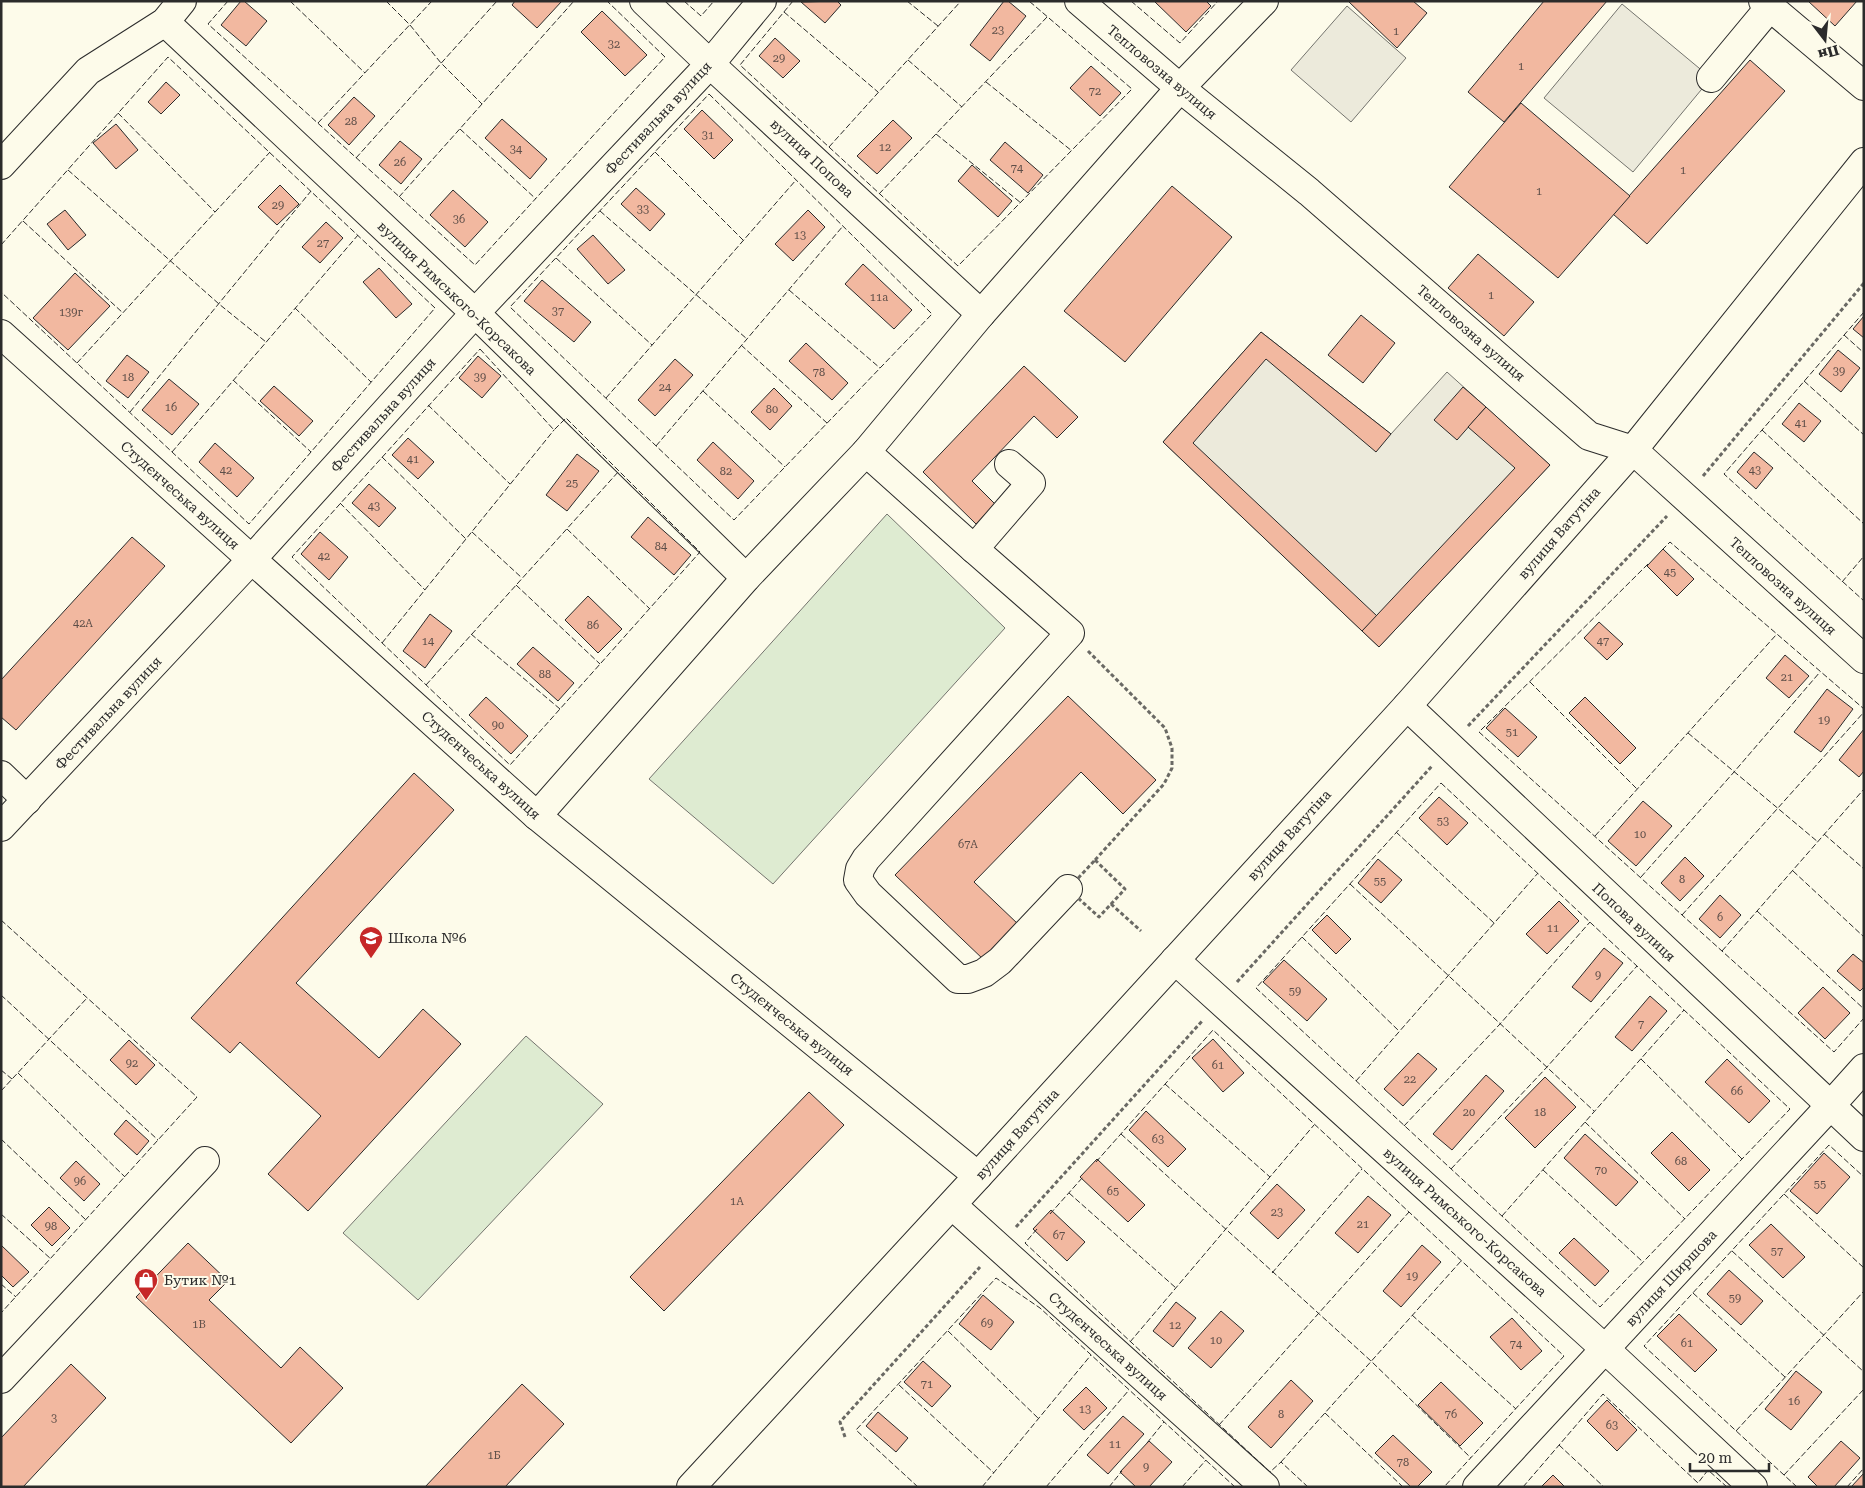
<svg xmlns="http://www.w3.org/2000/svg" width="1865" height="1488" font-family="'Roboto Serif',serif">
<rect width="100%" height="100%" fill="#fdfbea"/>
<g fill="#deebd1" stroke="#74746e">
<polygon points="887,514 1005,628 773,884 649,779"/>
<polygon points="526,1036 603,1104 418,1300 343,1233"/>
</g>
<g fill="#eceadb" stroke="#74746e">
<polygon points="1622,4 1711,78 1633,172 1544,98"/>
<polygon points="1347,6 1406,58 1351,122 1291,70"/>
<polygon points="1261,332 1391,434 1447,372 1550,465 1379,647 1163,442"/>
</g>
<g fill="#f2b8a0" stroke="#2b2b2b">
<polygon points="241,1 244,1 267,21 246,46 221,25"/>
<polygon points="515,1 562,1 537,28 512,5"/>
<polygon points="837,1 841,5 825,23 801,2"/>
<polygon points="1004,1 1008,1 1026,16 990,61 970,45"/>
<polygon points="1154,1 1206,1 1211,6 1186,32"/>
<polygon points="1348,1 1413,1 1427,13 1397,48"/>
<polygon points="1544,1 1607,1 1504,122 1468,92"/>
<polygon points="1808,1 1857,1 1835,26"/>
<polygon points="602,11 647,55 625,76 581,32"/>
<polygon points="775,38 800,61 783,78 759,56"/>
<polygon points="1750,60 1785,91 1647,244 1613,214"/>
<polygon points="1091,66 1121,93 1100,116 1070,88"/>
<polygon points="166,82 180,95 161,114 148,102"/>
<polygon points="354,97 375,116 349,145 328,125"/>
<polygon points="1521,103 1630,196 1558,278 1449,187"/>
<polygon points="702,110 733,140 714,159 684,129"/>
<polygon points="502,119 547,159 530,179 485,138"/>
<polygon points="893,120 912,138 877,174 857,156"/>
<polygon points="116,124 138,150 116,169 93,143"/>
<polygon points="400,141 422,159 401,184 379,165"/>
<polygon points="1005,142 1043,175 1028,193 990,160"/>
<polygon points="972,165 1012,201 998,217 958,181"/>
<polygon points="280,185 299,204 277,225 258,207"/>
<polygon points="1172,186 1232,237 1125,362 1064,311"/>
<polygon points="636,188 665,214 650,231 621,204"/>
<polygon points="453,190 488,222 465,247 430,215"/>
<polygon points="65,210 86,235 68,250 47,224"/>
<polygon points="808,210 825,227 793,261 775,244"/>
<polygon points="326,222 343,238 320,263 302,247"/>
<polygon points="593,235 625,270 608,284 577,249"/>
<polygon points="1478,254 1534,302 1504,336 1448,288"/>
<polygon points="863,264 912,310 894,329 845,284"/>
<polygon points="379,268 412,304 396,318 363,282"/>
<polygon points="75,273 110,306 68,350 33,318"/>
<polygon points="542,280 591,322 574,342 524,301"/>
<polygon points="1361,315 1395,343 1363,383 1328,355"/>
<polygon points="1864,316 1864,338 1853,329"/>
<polygon points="1261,332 1391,434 1376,452 1266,359 1193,443 1377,616 1362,631 1163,442"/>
<polygon points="806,343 848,383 832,400 789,361"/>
<polygon points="1838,350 1860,368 1841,392 1819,374"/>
<polygon points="127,355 149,372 128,398 106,381"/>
<polygon points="478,356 501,376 482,398 459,378"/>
<polygon points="675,359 693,375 655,416 638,400"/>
<polygon points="1024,366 1078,417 1057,438 1034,416 972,481 995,504 976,524 923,472"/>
<polygon points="169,379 199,404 172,435 142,410"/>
<polygon points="274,386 313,421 299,436 260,401"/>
<polygon points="1463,387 1486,407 1457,440 1434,420"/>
<polygon points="774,388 792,406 770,430 751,412"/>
<polygon points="1799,403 1821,421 1804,442 1782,424"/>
<polygon points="1486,407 1550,465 1379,647 1362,631 1515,468 1468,427"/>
<polygon points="408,438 434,462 418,479 392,455"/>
<polygon points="713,442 754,481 738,499 697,460"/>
<polygon points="215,443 254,478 237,497 199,462"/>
<polygon points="1754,452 1773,468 1756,489 1737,472"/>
<polygon points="577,454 599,471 567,511 546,495"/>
<polygon points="369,484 396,508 379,527 352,503"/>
<polygon points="648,517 691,555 674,575 631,537"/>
<polygon points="320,532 348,557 329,580 301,554"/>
<polygon points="132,537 165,566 16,730 1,717 1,680"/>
<polygon points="1663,549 1694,579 1677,596 1647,566"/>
<polygon points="588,596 622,629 598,653 565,620"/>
<polygon points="430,614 452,631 425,668 403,651"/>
<polygon points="1599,622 1623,644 1607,660 1584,638"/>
<polygon points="533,647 574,683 558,701 517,664"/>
<polygon points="1785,655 1809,676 1789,698 1766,678"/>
<polygon points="1827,689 1853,709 1821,752 1794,732"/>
<polygon points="1068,696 1156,780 1123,814 1081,772 974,882 1019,925 985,961 895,875"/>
<polygon points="486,697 528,736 511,754 469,715"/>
<polygon points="1585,697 1636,748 1620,764 1569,713"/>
<polygon points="1505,708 1537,737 1518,757 1486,728"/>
<polygon points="1864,729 1864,771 1859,777 1839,760"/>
<polygon points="414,773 454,810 296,983 379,1058 423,1009 461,1044 308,1211 268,1174 321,1116 240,1042 230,1053 191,1018"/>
<polygon points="1439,797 1468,823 1447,845 1419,818"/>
<polygon points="1643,801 1672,826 1636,866 1608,841"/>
<polygon points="1685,857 1704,876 1680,901 1661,883"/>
<polygon points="1378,859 1402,880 1381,903 1358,883"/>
<polygon points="1720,895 1741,915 1720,938 1699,919"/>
<polygon points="1559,901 1579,921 1547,954 1526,934"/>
<polygon points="1327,915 1351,939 1336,954 1312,930"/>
<polygon points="1604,948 1623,963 1591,1002 1572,987"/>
<polygon points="1853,954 1864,963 1864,987 1860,991 1837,971"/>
<polygon points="1284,960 1327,999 1307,1021 1263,982"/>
<polygon points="1823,987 1850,1013 1825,1039 1798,1013"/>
<polygon points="1650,996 1667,1011 1632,1051 1615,1037"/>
<polygon points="1213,1039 1244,1073 1223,1092 1192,1058"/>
<polygon points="129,1040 155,1065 136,1085 110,1060"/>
<polygon points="1418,1053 1437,1069 1403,1106 1384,1089"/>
<polygon points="1727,1059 1770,1101 1749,1123 1705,1082"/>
<polygon points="1486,1075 1504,1091 1452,1150 1433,1134"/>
<polygon points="1545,1077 1576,1107 1535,1148 1505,1118"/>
<polygon points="809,1092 844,1125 664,1311 630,1277"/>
<polygon points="1146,1111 1186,1149 1168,1167 1129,1130"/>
<polygon points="126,1120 149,1141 137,1155 114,1134"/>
<polygon points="1672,1132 1710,1170 1689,1191 1651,1153"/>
<polygon points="1585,1134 1638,1182 1616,1206 1564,1158"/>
<polygon points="1824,1153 1850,1177 1817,1214 1790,1191"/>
<polygon points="1097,1159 1145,1205 1128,1222 1080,1177"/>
<polygon points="76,1161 100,1184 84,1201 60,1178"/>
<polygon points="1277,1184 1305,1210 1278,1239 1250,1213"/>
<polygon points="1368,1196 1391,1215 1358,1253 1335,1233"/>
<polygon points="49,1207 70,1228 52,1246 31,1225"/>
<polygon points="1051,1210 1085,1242 1067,1261 1033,1229"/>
<polygon points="1771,1224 1805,1257 1783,1278 1749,1245"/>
<polygon points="1574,1238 1609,1271 1595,1286 1559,1253"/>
<polygon points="188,1243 228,1281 209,1300 281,1368 300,1347 343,1388 291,1443 136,1297"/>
<polygon points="1,1245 29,1272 13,1287 1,1275"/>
<polygon points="1422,1245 1441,1262 1401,1307 1383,1291"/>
<polygon points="1729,1270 1763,1301 1741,1325 1707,1294"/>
<polygon points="983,1295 1014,1322 991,1350 959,1324"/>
<polygon points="1176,1302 1196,1318 1173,1347 1153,1331"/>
<polygon points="1221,1311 1244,1331 1211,1368 1188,1348"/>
<polygon points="1679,1314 1717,1350 1695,1372 1657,1336"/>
<polygon points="1512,1318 1542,1351 1521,1370 1490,1337"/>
<polygon points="923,1361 951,1386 932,1407 904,1382"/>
<polygon points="71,1364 106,1398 23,1487 1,1487 1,1438"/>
<polygon points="1796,1371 1822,1392 1791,1430 1765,1409"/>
<polygon points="1291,1380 1313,1401 1271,1448 1248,1427"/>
<polygon points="1441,1382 1483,1423 1460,1446 1418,1405"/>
<polygon points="522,1384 564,1424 505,1487 425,1487"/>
<polygon points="1086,1387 1107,1408 1084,1430 1063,1410"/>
<polygon points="1607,1400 1637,1430 1617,1451 1587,1421"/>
<polygon points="878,1412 908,1438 896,1452 866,1426"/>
<polygon points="1123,1416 1144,1434 1108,1474 1087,1455"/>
<polygon points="1393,1435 1432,1472 1417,1487 1411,1487 1375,1453"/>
<polygon points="1149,1441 1172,1462 1149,1487 1136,1487 1120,1472"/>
<polygon points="1841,1441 1860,1458 1834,1487 1818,1487 1808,1477"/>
<polygon points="1864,1473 1864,1487 1851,1487"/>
<polygon points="1553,1475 1565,1487 1541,1487"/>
</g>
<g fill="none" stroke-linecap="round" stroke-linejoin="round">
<g stroke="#2b2b2b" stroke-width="30">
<g id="minor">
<polyline points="644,1 710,64 981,314"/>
<polyline points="1079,1 1180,88 1309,192 1589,436 1633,450 1864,659"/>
<polyline points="1763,1 1864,86"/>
<polyline points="165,22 475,313 746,578"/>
<polyline points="1711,78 1770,7"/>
<polyline points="1,165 88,71 165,22 182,1"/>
<polyline points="1,334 537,816 978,1176"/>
<polyline points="866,452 974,549"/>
<polyline points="1009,464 1031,483 974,549 1070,633 866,859 860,869 858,880 868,894 958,979 968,979 984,973 1000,961 1068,889"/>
<polyline points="1407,706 1864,1137"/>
<polyline points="1,775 27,800"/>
<polyline points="537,816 746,578 866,452 981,314 1180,88 1264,1"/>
<polyline points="1,827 251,560 475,313 710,64 762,1"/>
<polyline points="1175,960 1604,1348 1753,1487"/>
<polyline points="952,1205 1265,1487"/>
<polyline points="1,1379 205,1161"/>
<polyline points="691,1487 978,1176 1407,706 1633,450 1864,162"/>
<polyline points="1477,1487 1830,1106 1864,1068"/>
</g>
</g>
<g stroke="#6a6964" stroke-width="3" stroke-dasharray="4 2.5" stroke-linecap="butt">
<polyline points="1703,476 1864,283"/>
<polyline points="1088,651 1165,728 1172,748 1172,768 1164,784 1095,860"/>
<polyline points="1468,726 1667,516"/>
<polygon points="1095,860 1125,889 1099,917 1068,889"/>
<polyline points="1111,904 1141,931"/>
<polyline points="1237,982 1432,766"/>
<polyline points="1016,1227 1203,1020"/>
<polyline points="845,1437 840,1422 980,1267"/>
</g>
<use href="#minor" stroke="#fdfbea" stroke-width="28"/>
<g stroke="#2b2b2b" stroke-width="1" stroke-dasharray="6 2.5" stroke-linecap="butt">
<polyline points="228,1 208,24 475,265 665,57 607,1"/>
<polyline points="290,1 365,73"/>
<polyline points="386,1 410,25 441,63 482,104"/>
<polyline points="684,1 701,16 714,1"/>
<polyline points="793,1 740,65 958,266 1132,89 1029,1"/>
<polyline points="907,1 938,26"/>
<polyline points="1131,1 1180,43 1218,1"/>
<polyline points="784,12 878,92"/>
<polyline points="908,60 962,107"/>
<polyline points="986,82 1072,151"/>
<polygon points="709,94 932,314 734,520 510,307"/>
<polyline points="118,113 215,212"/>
<polyline points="318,123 432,1"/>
<polyline points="460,129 536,199"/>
<polyline points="936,134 1021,203"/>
<polyline points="829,147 961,1"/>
<polyline points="655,152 744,241"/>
<polyline points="356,158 497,1"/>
<polyline points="68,170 219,304 266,342"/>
<polyline points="879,194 1047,17"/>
<polyline points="399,197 574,1"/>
<polyline points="600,211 747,339"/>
<polyline points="23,221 123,313"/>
<polyline points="1,245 168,57 435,308 249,524 1,292"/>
<polyline points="556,258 652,345"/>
<polyline points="789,290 880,368"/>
<polyline points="295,308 371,382"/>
<polyline points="1864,312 1724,474 1864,601"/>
<polyline points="1844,335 1864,353"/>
<polyline points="741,345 827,423"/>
<polygon points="480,349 554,430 566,418 700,552 510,765 292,557"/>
<polyline points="77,363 270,152"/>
<polyline points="233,380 311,452"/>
<polyline points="1804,381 1864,435"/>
<polyline points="703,391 785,467"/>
<polyline points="606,398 796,180"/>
<polyline points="428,405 510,484"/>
<polyline points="130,412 311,191"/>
<polyline points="1762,430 1864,524"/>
<polyline points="656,446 843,226"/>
<polyline points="172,452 358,235"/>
<polyline points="382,457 466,539"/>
<polyline points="340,503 425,590"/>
<polyline points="567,529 650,609"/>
<polyline points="472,532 522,578"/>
<polyline points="1662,550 1670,542 1864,709"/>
<polyline points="1648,564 1479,732 1834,1052 1864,1018"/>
<polyline points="1842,582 1864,556"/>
<polyline points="516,585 600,664"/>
<polyline points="471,634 560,709"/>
<polyline points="382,643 554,430"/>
<polyline points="1530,682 1637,789"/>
<polyline points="426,685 619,471"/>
<polyline points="1688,733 1818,842"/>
<polygon points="1441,783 1790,1109 1600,1307 1256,988"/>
<polyline points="1396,832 1494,923"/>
<polyline points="1824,834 1864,869"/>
<polyline points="1595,836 1776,635"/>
<polyline points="1793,871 1864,937"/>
<polyline points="1641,877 1734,772 1820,672"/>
<polyline points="1350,884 1594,1111"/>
<polyline points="1757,911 1864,1009"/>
<polyline points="1682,915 1864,712"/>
<polyline points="1,920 197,1097 1,1313"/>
<polyline points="1302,937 1399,1031"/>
<polyline points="1722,951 1864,789"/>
<polyline points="1,995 158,1140"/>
<polyline points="1641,1059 1742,1159"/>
<polyline points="1,1070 12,1079"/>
<polyline points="18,1073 125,1177"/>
<polyline points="1356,1081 1538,873"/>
<polyline points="1165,1084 1270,1177"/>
<polyline points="1,1091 87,998"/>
<polyline points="1585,1122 1685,1219"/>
<polyline points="1404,1126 1500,1024 1590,922"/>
<polyline points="1121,1134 1371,1361 1471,1458"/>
<polyline points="1,1139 86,1220"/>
<polyline points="1096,1162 1213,1030 1564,1356 1444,1487"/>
<polyline points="1451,1169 1547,1067 1637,966"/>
<polyline points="1543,1170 1643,1262"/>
<polyline points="1069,1193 1176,1288"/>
<polyline points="1784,1194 1864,1268"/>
<polyline points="1,1214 51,1259"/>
<polyline points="1050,1214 1083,1177"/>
<polyline points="1502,1216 1684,1010"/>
<polyline points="1037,1229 1025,1243 1270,1472 1281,1462 1308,1487"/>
<polyline points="1732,1251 1864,1372"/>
<polyline points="1272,1273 1362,1169"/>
<polyline points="1,1284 16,1297"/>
<polyline points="1693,1293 1785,1377"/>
<polyline points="1412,1315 1516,1409"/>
<polyline points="948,1331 1039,1419"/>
<polyline points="1130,1342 1314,1125"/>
<polyline points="899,1385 994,1473"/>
<polyline points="1325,1413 1403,1487"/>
<polyline points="1219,1425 1409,1212"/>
<polyline points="1736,1431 1864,1291"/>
<polyline points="1147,1443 1164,1422"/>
<polyline points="1559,1445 1604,1487"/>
<polyline points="1281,1462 1461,1261"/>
<polyline points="1784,1475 1864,1389"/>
<polyline points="918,1487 856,1430 996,1278 1040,1308 1235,1487"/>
<polyline points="982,1487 1091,1355"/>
<polyline points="1046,1487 1129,1390"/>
<polyline points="1109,1487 1122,1471"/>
<polyline points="1182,1487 1206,1460"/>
<polyline points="1523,1487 1603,1394 1698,1483 1708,1470 1727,1487"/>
<polyline points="1797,1487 1644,1346 1829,1145 1864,1177"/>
<polyline points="1847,1487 1864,1468"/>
</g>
</g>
<defs>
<g id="school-pin" transform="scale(1.25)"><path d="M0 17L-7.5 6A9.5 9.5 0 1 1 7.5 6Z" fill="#c62828" stroke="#fdfbea"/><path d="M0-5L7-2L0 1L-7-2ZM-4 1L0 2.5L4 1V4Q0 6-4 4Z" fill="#fff"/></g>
<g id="shop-pin" transform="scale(1.25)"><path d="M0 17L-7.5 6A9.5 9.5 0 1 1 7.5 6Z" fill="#c62828" stroke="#fdfbea"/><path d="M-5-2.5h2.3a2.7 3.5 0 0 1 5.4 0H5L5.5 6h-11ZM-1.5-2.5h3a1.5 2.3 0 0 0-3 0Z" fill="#fff"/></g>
</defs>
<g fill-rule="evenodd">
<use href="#school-pin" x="371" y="938"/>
<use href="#shop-pin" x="146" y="1280"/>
</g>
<g text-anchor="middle" stroke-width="4" stroke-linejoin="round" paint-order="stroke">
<g font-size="11" fill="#5d4e48">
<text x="998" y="34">23</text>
<text x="1396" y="35">1</text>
<text x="614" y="48">32</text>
<text x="779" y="62">29</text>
<text x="1521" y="70">1</text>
<text x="1095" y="95">72</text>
<text x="351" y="125">28</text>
<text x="708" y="139">31</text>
<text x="885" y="151">12</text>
<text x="516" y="153">34</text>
<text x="400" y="166">26</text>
<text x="1017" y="172">74</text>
<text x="1683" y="174">1</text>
<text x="1539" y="195">1</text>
<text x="278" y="209">29</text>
<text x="643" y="213">33</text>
<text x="459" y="223">36</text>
<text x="800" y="239">13</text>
<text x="323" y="247">27</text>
<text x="1491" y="299">1</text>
<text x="879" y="301">11а</text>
<text x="558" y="315">37</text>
<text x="71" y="316">139г</text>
<text x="1839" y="375">39</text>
<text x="819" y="376">78</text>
<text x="128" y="381">18</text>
<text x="480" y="381">39</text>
<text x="665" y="391">24</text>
<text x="171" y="411">16</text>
<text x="772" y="413">80</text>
<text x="1801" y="427">41</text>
<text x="413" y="463">41</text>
<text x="226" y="474">42</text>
<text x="1755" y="474">43</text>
<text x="726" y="475">82</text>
<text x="572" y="487">25</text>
<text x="374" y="510">43</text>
<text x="661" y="550">84</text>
<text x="324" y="560">42</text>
<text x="1670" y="576">45</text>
<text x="83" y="627">42А</text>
<text x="593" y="629">86</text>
<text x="428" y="645">14</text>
<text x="1603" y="645">47</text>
<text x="545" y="678">88</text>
<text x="1787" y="681">21</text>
<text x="1824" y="724">19</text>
<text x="498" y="729">90</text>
<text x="1512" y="736">51</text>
<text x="1443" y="825">53</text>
<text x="1640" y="838">10</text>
<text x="968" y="848">67А</text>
<text x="1682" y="883">8</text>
<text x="1380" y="885">55</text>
<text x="1720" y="921">6</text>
<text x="1553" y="932">11</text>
<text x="1598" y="979">9</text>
<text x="1295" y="995">59</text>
<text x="1641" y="1028">7</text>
<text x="132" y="1067">92</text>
<text x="1218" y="1069">61</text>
<text x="1410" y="1083">22</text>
<text x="1737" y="1095">66</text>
<text x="1469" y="1116">20</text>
<text x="1540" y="1116">18</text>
<text x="1158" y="1143">63</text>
<text x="1681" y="1165">68</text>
<text x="1601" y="1174">70</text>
<text x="80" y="1185">96</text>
<text x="1820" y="1188">55</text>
<text x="1113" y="1195">65</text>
<text x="737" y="1205">1А</text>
<text x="1277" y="1216">23</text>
<text x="1363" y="1228">21</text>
<text x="51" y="1230">98</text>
<text x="1059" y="1239">67</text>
<text x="1777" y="1255">57</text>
<text x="1412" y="1280">19</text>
<text x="1735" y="1302">59</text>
<text x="987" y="1327">69</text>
<text x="199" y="1328">1В</text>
<text x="1175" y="1329">12</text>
<text x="1216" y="1344">10</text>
<text x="1687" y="1347">61</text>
<text x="1516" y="1348">74</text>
<text x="927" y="1388">71</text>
<text x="1794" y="1405">16</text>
<text x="1085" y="1413">13</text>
<text x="1281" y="1418">8</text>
<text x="1451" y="1418">76</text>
<text x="54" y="1422">3</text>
<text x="1612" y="1429">63</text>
<text x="1115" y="1448">11</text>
<text x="494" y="1459">1Б</text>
<text x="1403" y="1466">78</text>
<text x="1146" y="1471">9</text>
</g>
<g font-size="14" fill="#2b2b2b" stroke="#fdfbea">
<text transform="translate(1162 72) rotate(40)" y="5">Тепловозна вулиця</text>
<text transform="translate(658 118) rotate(-47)" y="5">Фестивальна вулиця</text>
<text transform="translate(812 158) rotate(43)" y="5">вулиця Попова</text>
<text transform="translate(457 298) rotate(44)" y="5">вулиця Римського-Корсакова</text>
<text transform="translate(1471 333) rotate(41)" y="5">Тепловозна вулиця</text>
<text transform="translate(383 415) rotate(-48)" y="5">Фестивальна вулиця</text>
<text transform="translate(180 495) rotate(42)" y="5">Студєнчеська вулиця</text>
<text transform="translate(1559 533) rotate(-49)" y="5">вулиця Ватутіна</text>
<text transform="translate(1783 586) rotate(42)" y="5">Тепловозна вулиця</text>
<text transform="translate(108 713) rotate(-47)" y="5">Фестивальна вулиця</text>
<text transform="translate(481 765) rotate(42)" y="5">Студєнчеська вулиця</text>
<text transform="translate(1289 835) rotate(-48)" y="5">вулиця Ватутіна</text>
<text transform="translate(1634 922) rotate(43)" y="5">Попова вулиця</text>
<text transform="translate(792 1024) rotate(39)" y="5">Студєнчеська вулиця</text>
<text transform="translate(1017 1134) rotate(-48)" y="5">вулиця Ватутіна</text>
<text transform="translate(1465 1222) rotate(42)" y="5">вулиця Римського-Корсакова</text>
<text transform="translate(1671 1278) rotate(-47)" y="5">вулиця Ширшова</text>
<text transform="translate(1108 1346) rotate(42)" y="5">Студєнчеська вулиця</text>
</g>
<g font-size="14" fill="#2b2b2b" stroke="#fdfbea" text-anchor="start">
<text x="388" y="943">Школа №6</text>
<text x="164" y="1285">Бутик №1</text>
</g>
</g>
<rect width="1865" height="1488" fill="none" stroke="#2b2b2b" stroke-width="5"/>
<g transform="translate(1825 40) rotate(164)" stroke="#fdfbea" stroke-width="4" paint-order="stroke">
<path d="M0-4L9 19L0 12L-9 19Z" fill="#2b2b2b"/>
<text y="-8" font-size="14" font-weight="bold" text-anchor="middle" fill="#2b2b2b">Пн</text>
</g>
<path d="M1690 1463v8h79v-8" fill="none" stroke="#2b2b2b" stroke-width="2.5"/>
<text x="1698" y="1463" font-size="15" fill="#2b2b2b" stroke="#fdfbea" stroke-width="4" paint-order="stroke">20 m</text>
</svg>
